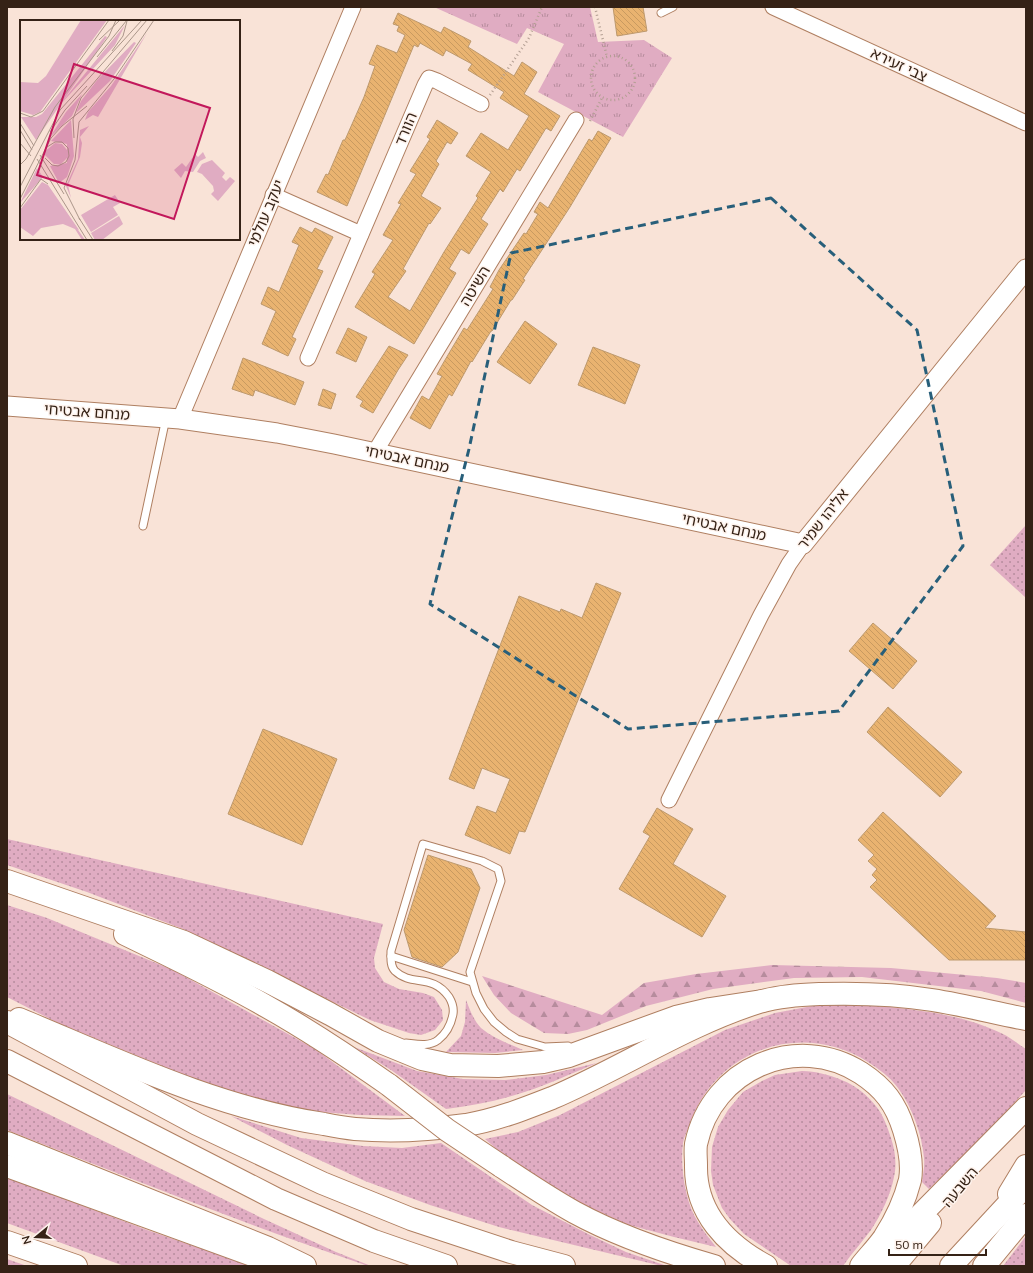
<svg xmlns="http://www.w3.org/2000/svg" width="1033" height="1273" font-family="Mulish,'Noto Sans Hebrew',sans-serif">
<defs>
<pattern id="grass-dots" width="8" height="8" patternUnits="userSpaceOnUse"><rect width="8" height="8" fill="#e0acc2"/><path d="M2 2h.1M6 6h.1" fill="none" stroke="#b68c9d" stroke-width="1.8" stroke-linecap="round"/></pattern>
<pattern id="forest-firs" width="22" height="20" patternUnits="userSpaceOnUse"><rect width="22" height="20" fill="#e0acc2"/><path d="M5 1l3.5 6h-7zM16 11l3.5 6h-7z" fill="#b68c9d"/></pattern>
<pattern id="park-tufts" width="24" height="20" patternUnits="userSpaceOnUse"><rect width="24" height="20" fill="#e0acc2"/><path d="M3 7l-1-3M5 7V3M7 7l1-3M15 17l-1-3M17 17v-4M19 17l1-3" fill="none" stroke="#b68c9d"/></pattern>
<pattern id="building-back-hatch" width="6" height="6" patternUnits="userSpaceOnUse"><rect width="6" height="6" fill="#e9b370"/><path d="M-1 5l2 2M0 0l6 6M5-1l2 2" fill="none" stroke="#c89a60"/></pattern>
</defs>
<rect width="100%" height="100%" fill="#f9e3d7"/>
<g fill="url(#grass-dots)">
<polygon points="1026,525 1026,598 990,565"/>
<polygon points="7,839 383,924 374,958 375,968 384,982 399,989 423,993 434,997 442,1010 443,1020 435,1030 421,1035 409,1033 370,1020 183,929 87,892 7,865"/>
<polygon points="7,905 47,918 173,970 315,1049 405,1116 360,1115 294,1110 226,1090 179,1073 60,1024 7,997"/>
<path d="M466,1000c4,10 8,21 15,28 12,10 28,16 42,22l-28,3 -49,-1 15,-16 4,-14z"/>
<path d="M859,1004c49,5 99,8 144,30 8,4 15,10 23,15v41l-37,41 -60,58 -7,-7c1,-8 3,-16 2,-24 -2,-24 -12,-51 -26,-70 -8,-11 -19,-19 -30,-26 -67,-43 -154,-12 -179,64 -2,5 -5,11 -6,17 -3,24 2,59 15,79 5,9 12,17 18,25l-42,-10 -45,-12 -43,-19 -35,-19 -38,-24 -28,-24 33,-7 42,-17 165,-85 50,-17 37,-7z"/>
<path d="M354,1047l63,24 46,8 42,1 41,-5 51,-12c-27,11 -54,24 -82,32 -23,7 -46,11 -69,14l-55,-39z"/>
<path d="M802,1071c27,1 56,12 73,34 8,9 12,21 16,33 4,12 6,26 3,39 -3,17 -13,38 -23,53 -9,12 -19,23 -28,36h-52l-47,-32 -14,-15 -8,-11 -9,-23 -2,-14 1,-24 6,-20 10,-17 15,-18 19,-11 13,-6z"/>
<path d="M7,1094l257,125 72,33 35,14h-3c-122,-41 -241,-89 -361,-136z"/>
<polygon points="231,1116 301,1138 363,1146 402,1148 441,1143 532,1205 590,1235 626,1252 667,1266 662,1266 499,1227 430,1205 365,1181 287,1145"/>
<polygon points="7,1177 147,1230 252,1266 124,1266 7,1223"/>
<polygon points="1026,1236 1026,1266 1003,1266"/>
<polygon points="7,1259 27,1266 7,1266"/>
</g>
<polygon fill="url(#forest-firs)" points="772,965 891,968 997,978 1026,983 1026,1003 981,991 862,977 794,978 713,989 646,1006 587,1030 568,1034 544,1033 511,1013 494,995 482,976 602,1015 644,983 696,974"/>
<polygon fill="url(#park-tufts)" points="434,7 590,7 598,42 644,40 672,58 623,137 538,92 564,44 527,28 517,44"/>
<g fill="url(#building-back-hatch)" stroke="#bd996d">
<polygon points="613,7 643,7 647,31 617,36"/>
<polygon points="398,13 441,33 444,27 471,41 468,47 514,76 522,62 537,72 524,94 560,116 551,131 546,128 520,171 517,169 503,192 500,189 481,219 488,224 469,254 461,249 449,269 456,273 414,344 355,307 375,274 372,272 393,240 383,235 401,204 398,203 416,174 410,171 430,139 427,137 437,120 458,133 451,144 447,142 436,161 439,164 421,196 441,208 430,224 429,223 403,269 406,271 388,297 410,311 444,252 478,198 476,196 491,172 466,156 481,133 508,150 529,116 500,98 504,92 468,70 472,64 446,50 443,56 420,43 418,47 414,45 347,206 317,192 326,174 328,175 343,140 345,140 364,97 375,66 369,64 377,45 397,53 405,35 397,31 399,26 393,24"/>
<polygon points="598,131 611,138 570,207 523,279 525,280 512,300 511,300 492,331 491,331 472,362 471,361 452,396 449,394 430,429 410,418 422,396 429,400 442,376 437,374 445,360 464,328 467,330 493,289 490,287 499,270 524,233 526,234 538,214 534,212 540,202 548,208 589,139 592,141"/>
<polygon points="300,227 312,233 315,228 333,237 317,269 323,271 292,337 296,339 288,356 262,344 276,311 261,304 268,287 279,292 299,245 292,242"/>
<polygon points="525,321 557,344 530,384 497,362"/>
<polygon points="348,328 367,337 356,362 336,353"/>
<polygon points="389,346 408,355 398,370 373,413 360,406 363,401 356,397"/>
<polygon points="593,347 640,365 625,404 578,385"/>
<polygon points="243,358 304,382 295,405 255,390 253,396 232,389"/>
<polygon points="323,389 336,394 331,409 318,405"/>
<polygon points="596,583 621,593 525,832 519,831 510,854 465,835 477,806 496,813 510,779 482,768 474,789 449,779 519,596 560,612 561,609 582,618"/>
<polygon points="873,623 917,661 893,689 849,651"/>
<polygon points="888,707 962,772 940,797 867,732"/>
<polygon points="263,729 337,759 302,845 228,814"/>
<polygon points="657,808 693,829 673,864 726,896 702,937 619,889 650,836 643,832"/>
<polygon points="883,812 996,916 985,928 1026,932 1026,960 949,960 870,887 877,880 872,875 877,869 868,861 874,855 858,840"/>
<polygon points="428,855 471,869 480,888 458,952 442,967 412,957 404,930"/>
</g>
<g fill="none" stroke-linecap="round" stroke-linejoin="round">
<g stroke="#af7f61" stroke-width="9">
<g id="service">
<polyline points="661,13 673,7"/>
<polyline points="143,526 166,418"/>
<polyline points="391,956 472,982"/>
<path d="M406,1043c10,1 23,4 32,-3 9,-7 13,-15 15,-26 1,-6 -1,-12 -4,-17 -17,-24 -37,-10 -54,-26 -5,-5 -4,-13 -4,-20l32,-107 59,17 16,8 3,12 -31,91 6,21 8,16 10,13 12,10 11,7 28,8 23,-1"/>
</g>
</g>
<g stroke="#af7f61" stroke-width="17">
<g id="minor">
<polyline points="773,7 1026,123"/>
<polyline points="273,195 361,234"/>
<polyline points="308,358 425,85 429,78 437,81 481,104"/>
<polyline points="180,419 353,7"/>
<polyline points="375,452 576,120"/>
<polyline points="669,800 761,615 789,564 803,544"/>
</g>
</g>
<g stroke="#af7f61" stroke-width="21">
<polyline id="tertiary" points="7,406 180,419 277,433 334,444 803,544 1026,269"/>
</g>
<g stroke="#af7f61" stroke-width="24">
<g id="trunk">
<path d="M19,1019c99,41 198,89 305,105 10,2 21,4 31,5 37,3 74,1 111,-4 30,-5 58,-16 86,-27 70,-30 134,-73 207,-96 19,-6 42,-7 62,-8 38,-1 75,0 111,6 32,5 63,13 94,19"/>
<polyline points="7,1143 268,1248 305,1266"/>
<polyline points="1009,1194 1026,1166"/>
<polyline points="875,1261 1026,1108"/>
<polyline points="894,1266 930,1223"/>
<polyline points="951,1266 1026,1185"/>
<polyline points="984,1266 1026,1215"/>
</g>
</g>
<g stroke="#af7f61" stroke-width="24">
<g id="motorway">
<polyline points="7,881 184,942 267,981 330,1014 378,1041 422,1059 450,1065 498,1066 543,1062 569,1056 676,1017 710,1009 762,1001"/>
<path d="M125,934c47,23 94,45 139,71 43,24 85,52 125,80"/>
<polyline points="7,1022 197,1124 322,1183 411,1219 511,1252 564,1266"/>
<polyline points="7,1061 276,1199 374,1241 446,1266"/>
<polyline points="7,1166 283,1266"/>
<path d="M501,1166c24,16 48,32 73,46 44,24 91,40 140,54"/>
<polyline points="7,1242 76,1266"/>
<path d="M766,1266c-39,-21 -71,-53 -70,-101 0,-7 -1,-14 0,-21 16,-76 101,-112 165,-71 23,15 35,31 43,57 5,16 9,33 6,50 -5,20 -15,41 -26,58 -7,10 -16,19 -23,28"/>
</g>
</g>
<g stroke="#b29e92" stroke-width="2.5" stroke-dasharray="1 3" stroke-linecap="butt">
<polyline points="595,7 607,57"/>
<circle cx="613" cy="78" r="22"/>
<polyline points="490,95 529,38 542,7"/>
<polyline points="590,121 602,98"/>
</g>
<use href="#service" stroke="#fff" stroke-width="7"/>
<use href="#minor" stroke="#fff" stroke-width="15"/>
<use href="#tertiary" stroke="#fff" stroke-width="19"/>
<use href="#trunk" stroke="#fff" stroke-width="22"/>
<use href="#motorway" stroke="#fff" stroke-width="22"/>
<g stroke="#af7f61" stroke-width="24" stroke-linecap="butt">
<polyline id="motorway-bridge" points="389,1085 447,1130 501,1166"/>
</g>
<use href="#motorway-bridge" stroke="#fff" stroke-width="22"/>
</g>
<path fill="none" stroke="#285f7a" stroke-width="3" stroke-dasharray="8 5" stroke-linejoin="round" d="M771,198l146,132 46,216 -124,165 -211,18 -198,-125 39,-155 42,-196z"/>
<g text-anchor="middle" stroke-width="3" stroke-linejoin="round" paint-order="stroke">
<g font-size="15" fill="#352216" stroke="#fef3ed">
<text transform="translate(899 65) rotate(25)" y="5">צבי זעירא</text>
<text transform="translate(406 129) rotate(-67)" y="5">הוורד</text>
<text transform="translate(266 213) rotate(-67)" y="5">יעקב עולמי</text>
<text transform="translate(475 286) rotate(-59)" y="5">השיטה</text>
<text transform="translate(87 412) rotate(4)" y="5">מנחם אבטיחי</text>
<text transform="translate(407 459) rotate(12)" y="5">מנחם אבטיחי</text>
<text transform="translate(823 519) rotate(-52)" y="5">אליהו שמיר</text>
<text transform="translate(724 527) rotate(12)" y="5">מנחם אבטיחי</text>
<text transform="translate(960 1187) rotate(-50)" y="5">השבעה</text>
</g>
</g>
<g transform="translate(20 20)">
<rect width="220" height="220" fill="#f9e3d7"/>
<path d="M61,0h26l-67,92 -7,3 -13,-4v-29l18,1 8,-7zM105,5l-10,20 -56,61 15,-19zM127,13l-49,84 -5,-2 -8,5 3,-8 23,-26zM85,16l2,1 -71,103 -15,-23h15l6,-3zM114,22l2,1 -26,38 -34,32 5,-12 17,-22zM62,74l-10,22 -22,21 16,-25zM51,100l3,36 -7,21 -8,6 -9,-17 17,-3v-19l-16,-3zM35,123l7,1 5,6v8l-6,6h-7l-11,-11zM17,148l6,9 -23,26zM28,166l37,54h-3l-7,-11 -12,-5 -22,4 -8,8 -13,-9v-17zM95,175l5,8 -7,4 5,8 -27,17 -10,-17z" fill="#e0acc2"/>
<path d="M69,106l-9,11 2,6 -2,14 -12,28 3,13 -5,-12 12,-27 2,-29zM22,162l6,3 31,45 -15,-7 -20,-26 -20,24 -4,-2v-9zM99,196l4,8 -21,16h-7l-4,-7z" fill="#e0acc2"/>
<path d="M183,132l3,6 -6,3 -7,11 -8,-1 -4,7 -7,-8 8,-7 4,4 9,-13 3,3zM192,140l13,13 -3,4 4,4 4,-4 5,4 -17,20 -7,-7 3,-3 -1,-5 -11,-12 -5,-2 5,-8z" fill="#e0acc2"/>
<path fill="none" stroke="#ab968a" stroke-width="1" d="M79,20l21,-20M92,31l11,-15 4,-15M77,37l30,-37M0,93l11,4 12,-6 66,-91M0,103l14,23M0,110l12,20M30,112l15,-22 22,-24M54,118l-1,-19 8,-21 66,-78M0,123l11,13M20,135l24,39M25,138l7,7 6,1 8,-4 3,-6 -1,-8 -6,-6h-7l-8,5M17,139l50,81M0,145l6,-6 29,-52 54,-71 7,-16M0,167l40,-77 82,-90M0,179l31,-61 11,-12 25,-20M0,188l21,-29 7,5M59,198l14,22M60,200l-16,-32 11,-28 4,-38 35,-43 40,-59"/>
<path fill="#c2185b" fill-opacity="0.15" stroke="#c2185b" stroke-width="2" d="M54,44l136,44 -36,111 -137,-44z"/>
<rect width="220" height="220" fill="none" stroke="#352216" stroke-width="2"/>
</g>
<rect width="1033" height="1273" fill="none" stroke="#352216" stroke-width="16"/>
<g transform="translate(36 1237) rotate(252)" stroke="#fef3ed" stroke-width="3" paint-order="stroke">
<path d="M0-3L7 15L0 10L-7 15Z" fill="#352216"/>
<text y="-6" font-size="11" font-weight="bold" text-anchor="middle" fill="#352216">N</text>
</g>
<path d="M889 1249v6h97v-6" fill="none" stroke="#352216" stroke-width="2"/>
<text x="895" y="1249" font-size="12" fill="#352216" stroke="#fef3ed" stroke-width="3" paint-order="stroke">50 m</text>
</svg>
